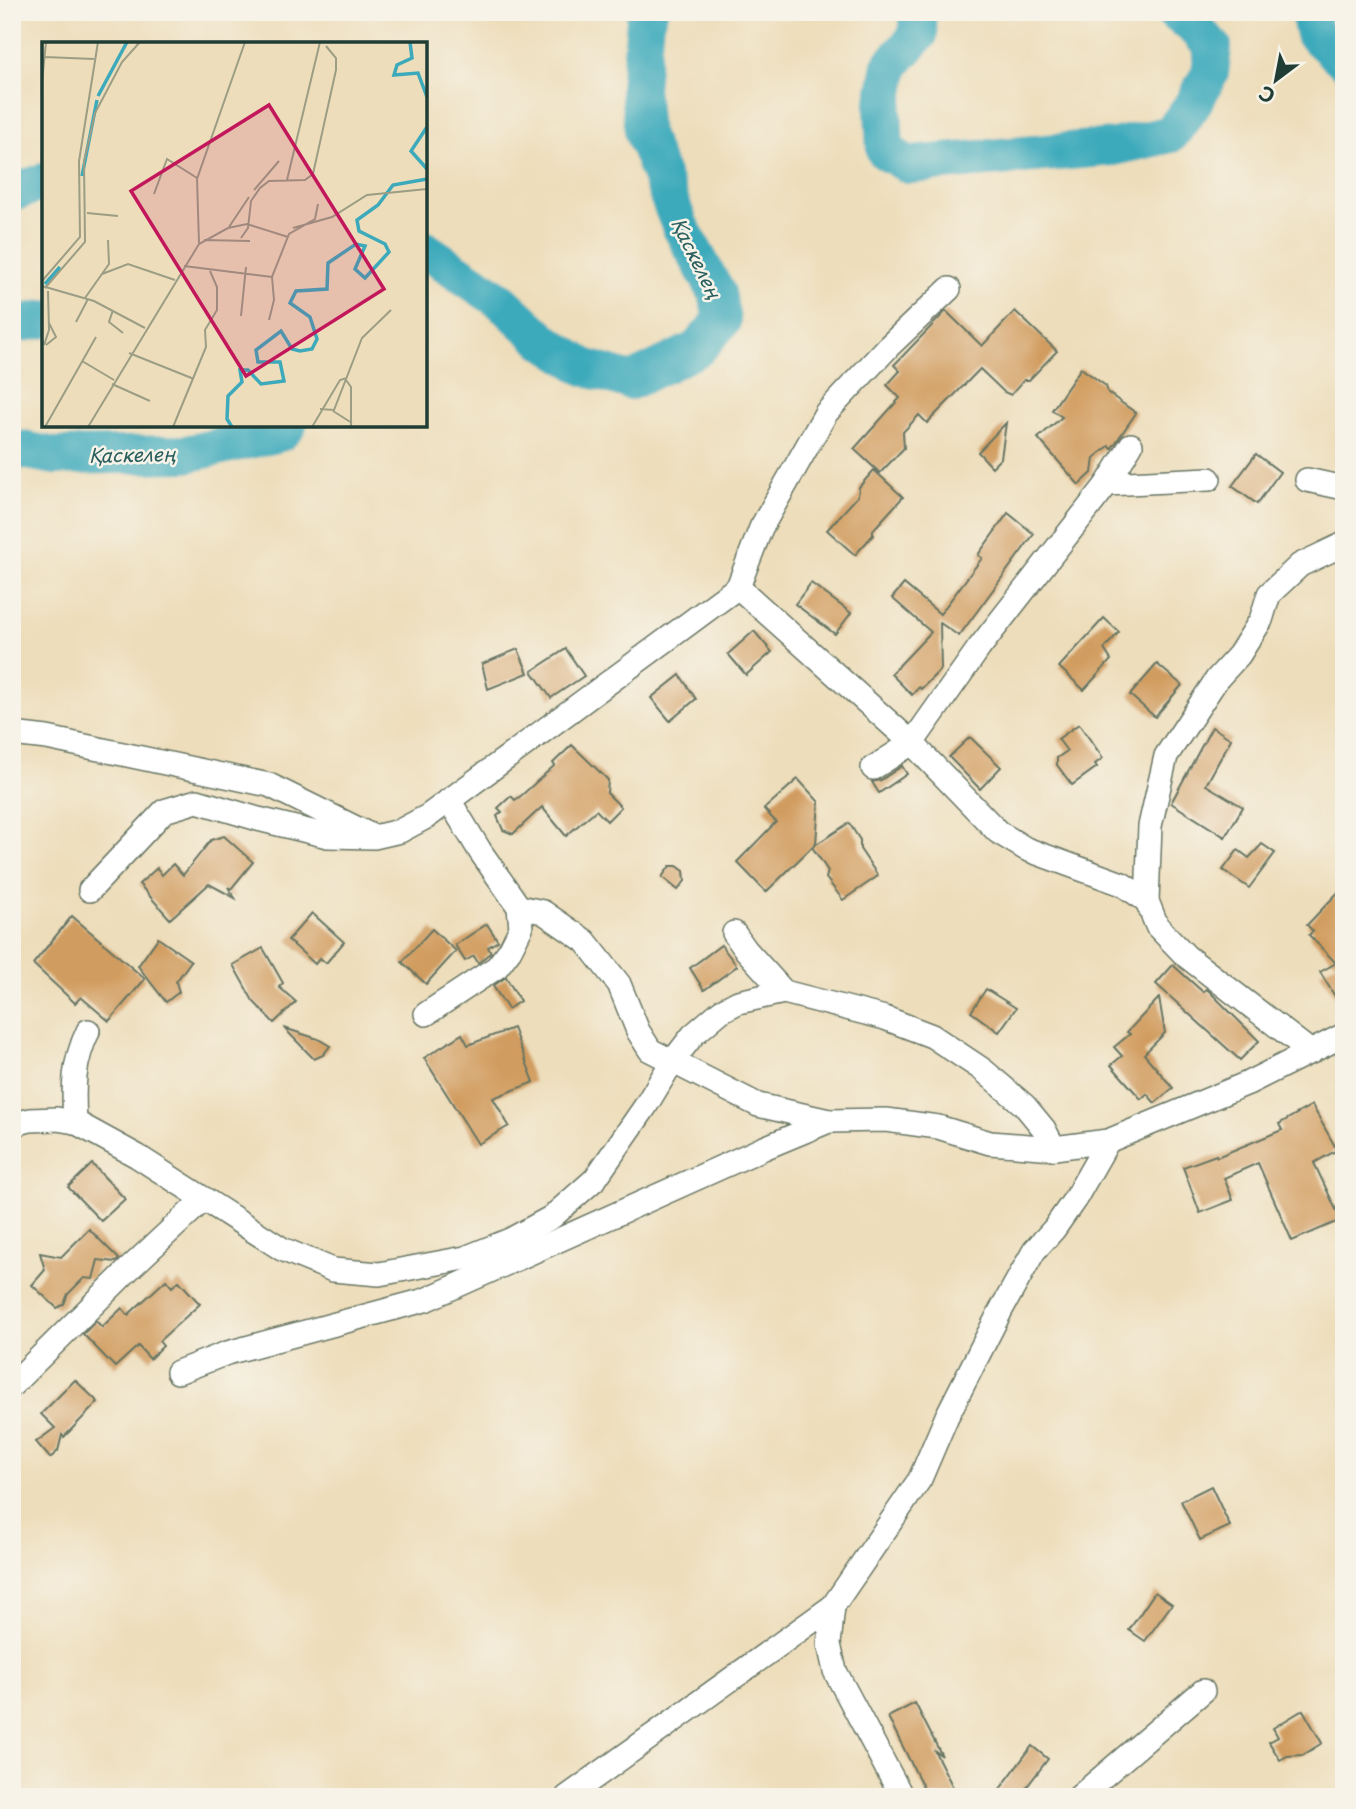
<svg xmlns="http://www.w3.org/2000/svg" width="1356" height="1809" font-family="'Playpen Sans',sans-serif">
<rect width="100%" height="100%" fill="#f7f3e8"/>
<filter id="ink" filterUnits="userSpaceOnUse"><feTurbulence type="fractalNoise" baseFrequency=".0143" numOctaves="2"/><feDisplacementMap in="SourceGraphic" scale="14" xChannelSelector="R" yChannelSelector="G"/><feConvolveMatrix kernelMatrix="1 2 1 2 8 2 1 2 1" color-interpolation-filters="sRGB"/></filter>
<filter id="wash" filterUnits="userSpaceOnUse"><feTurbulence type="fractalNoise" baseFrequency=".00686" numOctaves="4" result="noise"/><feDisplacementMap in="SourceGraphic" scale="28" xChannelSelector="R" yChannelSelector="G"/><feGaussianBlur stdDeviation="1.57" result="paint"/><feColorMatrix in="noise" values="0 0 0 0 0 0 0 0 0 0 0 0 0 0 0 0 0 1.4 0 .05"/><feComposite in="paint" operator="in"/></filter>
<g filter="url(#wash)">
<rect width="100%" height="100%" fill="#edddba"/>
<g fill="none" stroke-linecap="round" stroke-linejoin="round">
<g stroke="#3daabc" stroke-width="38">
<polyline points="916,12 919,34 891,65 883,108 885,151 909,165 1114,147 1171,134 1191,107 1210,73 1213,47 1190,23 1174,12"/>
<polyline points="1309,12 1314,34 1344,61"/>
<polyline points="12,193 44,182"/>
<polyline points="425,250 502,302 543,340 584,367 631,381 697,349 722,321 717,293 680,226 643,132 639,88 645,21 649,12"/>
<polyline points="12,325 44,319"/>
<polyline points="12,448 55,456 186,454 280,433 288,425"/>
</g>
</g>
<g id="blocks">
<g fill="#d19c5f">
<polygon points="946,311 982,346 1015,311 1057,351 1029,380 1024,380 1011,395 1004,392 980,369 927,423 919,415 903,432 904,448 880,473 854,449 900,398 887,385 900,371 894,365"/>
<polygon points="1081,368 1106,386 1108,393 1136,413 1112,448 1109,446 1094,458 1092,473 1079,485 1038,438 1062,417 1052,410"/>
<polygon points="1006,423 1001,458 992,467 978,452"/>
<polygon points="1256,454 1280,472 1257,504 1232,486"/>
<polygon points="874,470 903,497 873,530 873,535 855,555 827,530 858,496 859,487"/>
<polygon points="1008,513 1034,534 959,636 940,623 941,669 921,689 919,687 912,695 891,674 931,632 892,598 904,584 940,614 982,558 978,555"/>
<polygon points="811,583 851,613 835,634 795,604"/>
<polygon points="1104,618 1119,632 1104,649 1111,660 1084,690 1059,667"/>
<polygon points="754,631 772,652 746,675 728,654"/>
<polygon points="518,649 528,673 488,689 482,664"/>
<polygon points="566,649 584,676 551,698 532,671"/>
<polygon points="1157,664 1182,685 1155,717 1130,695"/>
<polygon points="680,675 696,699 670,721 651,698"/>
<polygon points="1079,724 1103,758 1095,764 1097,767 1072,785 1057,765 1057,758 1067,751 1058,739"/>
<polygon points="1212,727 1231,739 1206,785 1243,807 1225,837 1171,803"/>
<polygon points="970,737 1001,767 980,789 949,757"/>
<polygon points="572,745 608,780 607,793 621,807 607,821 596,810 566,836 542,807 513,834 503,830 497,816 502,812 498,808 511,796 515,800 522,795 555,765 553,763"/>
<polygon points="902,766 907,774 879,793 872,782 881,780"/>
<polygon points="798,779 819,802 816,843 766,892 737,862 776,822 764,809"/>
<polygon points="849,823 860,840 860,849 878,876 843,900 826,878 828,871 812,847"/>
<polygon points="224,836 253,862 231,889 228,887 235,898 209,884 170,919 139,884 157,868 162,875 173,864 183,875 211,840"/>
<polygon points="1262,844 1275,853 1249,888 1223,870 1238,850 1249,858"/>
<polygon points="670,866 677,866 684,871 685,881 678,890 662,877"/>
<polygon points="1344,886 1344,1011 1320,972 1336,963 1309,935 1313,931 1307,925"/>
<polygon points="312,913 344,942 326,963 320,958 315,964 288,940"/>
<polygon points="72,916 145,979 109,1021 81,997 75,1003 33,964"/>
<polygon points="487,924 498,941 488,947 491,952 478,963 474,956 465,961 455,945"/>
<polygon points="432,929 456,951 426,984 402,962"/>
<polygon points="158,938 191,961 176,982 179,992 166,1002 138,966"/>
<polygon points="721,945 737,966 704,990 690,968"/>
<polygon points="263,948 283,983 279,987 296,1002 274,1023 253,1001 233,965"/>
<polygon points="1173,965 1203,992 1206,989 1209,991 1259,1041 1240,1060 1156,984"/>
<polygon points="506,977 520,1001 508,1009 493,986"/>
<polygon points="986,989 1016,1008 999,1032 971,1012"/>
<polygon points="1159,998 1165,1033 1144,1054 1173,1088 1155,1103 1147,1094 1141,1099 1111,1065 1122,1056 1114,1047 1130,1034 1127,1032"/>
<polygon points="284,1028 318,1039 330,1046 323,1055 314,1059"/>
<polygon points="513,1028 534,1082 493,1098 509,1126 478,1144 424,1058 462,1034 468,1045"/>
<polygon points="1312,1105 1337,1150 1314,1163 1341,1220 1292,1241 1258,1163 1224,1178 1233,1200 1200,1213 1183,1167 1216,1155 1217,1157 1282,1130 1279,1124"/>
<polygon points="92,1164 125,1199 101,1221 68,1187"/>
<polygon points="89,1229 119,1259 116,1262 98,1260 93,1279 84,1278 68,1294 64,1304 57,1308 32,1285 45,1270 40,1253 61,1257"/>
<polygon points="166,1280 172,1287 179,1281 200,1304 159,1341 163,1346 150,1359 138,1346 115,1367 83,1334 96,1321 102,1327 122,1308 128,1315"/>
<polygon points="75,1380 98,1402 64,1437 62,1435 58,1451 50,1458 36,1442 55,1428 41,1414"/>
<polygon points="1211,1486 1230,1526 1200,1540 1181,1501"/>
<polygon points="1155,1592 1172,1604 1145,1641 1129,1630"/>
<polygon points="915,1703 942,1756 934,1750 958,1797 928,1797 888,1717"/>
<polygon points="1303,1710 1322,1743 1303,1755 1287,1756 1280,1760 1269,1742 1278,1737 1273,1728"/>
<polygon points="1032,1746 1048,1759 1019,1797 994,1797"/>
</g>
</g>
</g>
<g filter="url(#ink)">
<use href="#blocks" fill-opacity="0" stroke="#677563" stroke-width="2"/>
<g fill="none" stroke-linecap="round" stroke-linejoin="round">
<g stroke="#677563" stroke-width="26">
<g id="street">
<polyline points="1307,480 1344,488"/>
<polyline points="1107,484 1209,479"/>
<polyline points="738,587 912,743 998,832 1026,849 1122,884 1147,901"/>
<polyline points="12,734 47,738 269,785 368,834"/>
<polyline points="873,768 912,743 979,648 1107,484 1131,445"/>
<polyline points="90,890 164,811 197,801 258,819 328,836 374,837 400,831 428,816 738,587 761,528 826,413 889,346 949,289"/>
<polyline points="519,907 543,912 585,941 619,984 638,1031 650,1050 758,1105 829,1121 886,1120 938,1127 990,1143 1054,1148 1108,1141 1248,1083 1344,1035"/>
<polyline points="734,933 746,950 784,992"/>
<polyline points="426,1014 497,967 510,950 521,928 519,907 480,851 449,800"/>
<polyline points="1311,1052 1186,956 1157,926 1147,901 1150,826 1166,756 1217,679 1239,655 1261,620 1269,594 1300,565 1344,544"/>
<path d="M75,1122c-2,-35 -2,-59 13,-91"/>
<polyline points="12,1125 30,1120 57,1119 75,1122 137,1156 282,1249 333,1270 379,1274 465,1258 510,1240 552,1217 595,1179 645,1107 672,1062 693,1035 721,1011 738,1002 784,992 885,1018 932,1036 983,1070 1025,1106 1044,1129 1054,1148"/>
<polyline points="178,1372 227,1353 425,1300 764,1148 829,1121"/>
<polyline points="12,1385 129,1269 204,1199"/>
<polyline points="833,1606 829,1644 835,1671 902,1797"/>
<polyline points="567,1797 833,1606 920,1479 947,1416 1001,1310 1034,1251 1054,1229 1075,1199 1108,1141"/>
<polyline points="1079,1797 1203,1691"/>
</g>
</g>
<use href="#street" stroke="#fff" stroke-width="23"/>
</g>
</g>
<g text-anchor="middle" stroke-width="5" stroke-linejoin="round" paint-order="stroke">
<g font-size="19" font-style="italic" fill="#285e5d" stroke="#f7f3e8">
<text transform="translate(696 258) rotate(64)" y="7">Қаскелең</text>
<text transform="translate(132 455) rotate(-1)" y="7">Қаскелең</text>
</g>
</g>
<g transform="translate(42 42)">
<rect width="385" height="385" fill="#edddba"/>
<path fill="none" stroke="#3daabc" stroke-width="3.5" d="M368,0l2,16 -15,7 -3,10 24,-2 9,24M56,54l29,-54M385,85l-16,24 16,18M40,134l15,-76M3,242l15,-17M190,385l-5,-8 1,-23 14,-14 -2,-12h8l13,14 23,-3 -4,-19h-22l-2,-12 25,-19 11,18 8,2 12,-2 5,-10 -7,-22 -20,-14 6,-12 31,-2 1,-26 28,-19 9,2 -10,23 10,9 24,-26 -4,-8 -26,-13 -2,-11 21,-15 15,-20 34,-6"/>
<path fill="none" stroke="#9b9d84" stroke-width="2" d="M3,15l49,2M0,40l4,-40M245,138l33,-138M212,148l25,-29M112,152l13,-35 30,19M45,171l31,3M187,185l20,-30M251,186l39,-11 35,-22 60,-6M199,196l7,-10 3,-27 9,-13 9,-7 36,-1 8,-6 23,-104v-12l-10,-12M162,198l46,1M157,201l-2,-64 48,-137M142,224l88,11M60,232l26,-10 47,16M0,239l38,-44 -1,-76 19,-119M0,244l52,15 51,27M3,246l40,-46 -1,-80 11,-49 27,-51 18,-20M43,256l24,-34 -1,-24M71,268l-4,12 14,11M199,274l5,-49M227,278l5,-20 -2,-23 17,-43 26,-15 3,-15M34,280l12,-23M2,303l5,-15 -1,-39M4,303l10,-8 -7,-14M87,311l65,26M40,319l32,19M304,338l5,7v40M70,342l38,17M278,367l14,1 28,-72 29,-28M291,369l19,12M3,385l51,-90M46,385l111,-183 29,-16 19,-4 41,13M131,385l33,-80 -1,-17 12,-20v-23l-7,-16M270,385l28,-47 7,-2"/>
<path fill="#c2185b" fill-opacity="0.15" stroke="#c2185b" stroke-width="3.5" d="M227,63l115,184 -138,87 -115,-185z"/>
<rect width="385" height="385" fill="none" stroke="#1f3d34" stroke-width="3.5"/>
</g>
<rect width="1356" height="1809" fill="none" stroke="#f7f3e8" stroke-width="42"/>
<g transform="translate(1276 80) rotate(212)" stroke="#f7f3e8" stroke-width="5" paint-order="stroke">
<path d="M0-5L12 26L0 18L-12 26Z" fill="#1f3d34"/>
<text y="-10" font-size="19" font-weight="bold" text-anchor="middle" fill="#1f3d34">С</text>
</g>
</svg>
